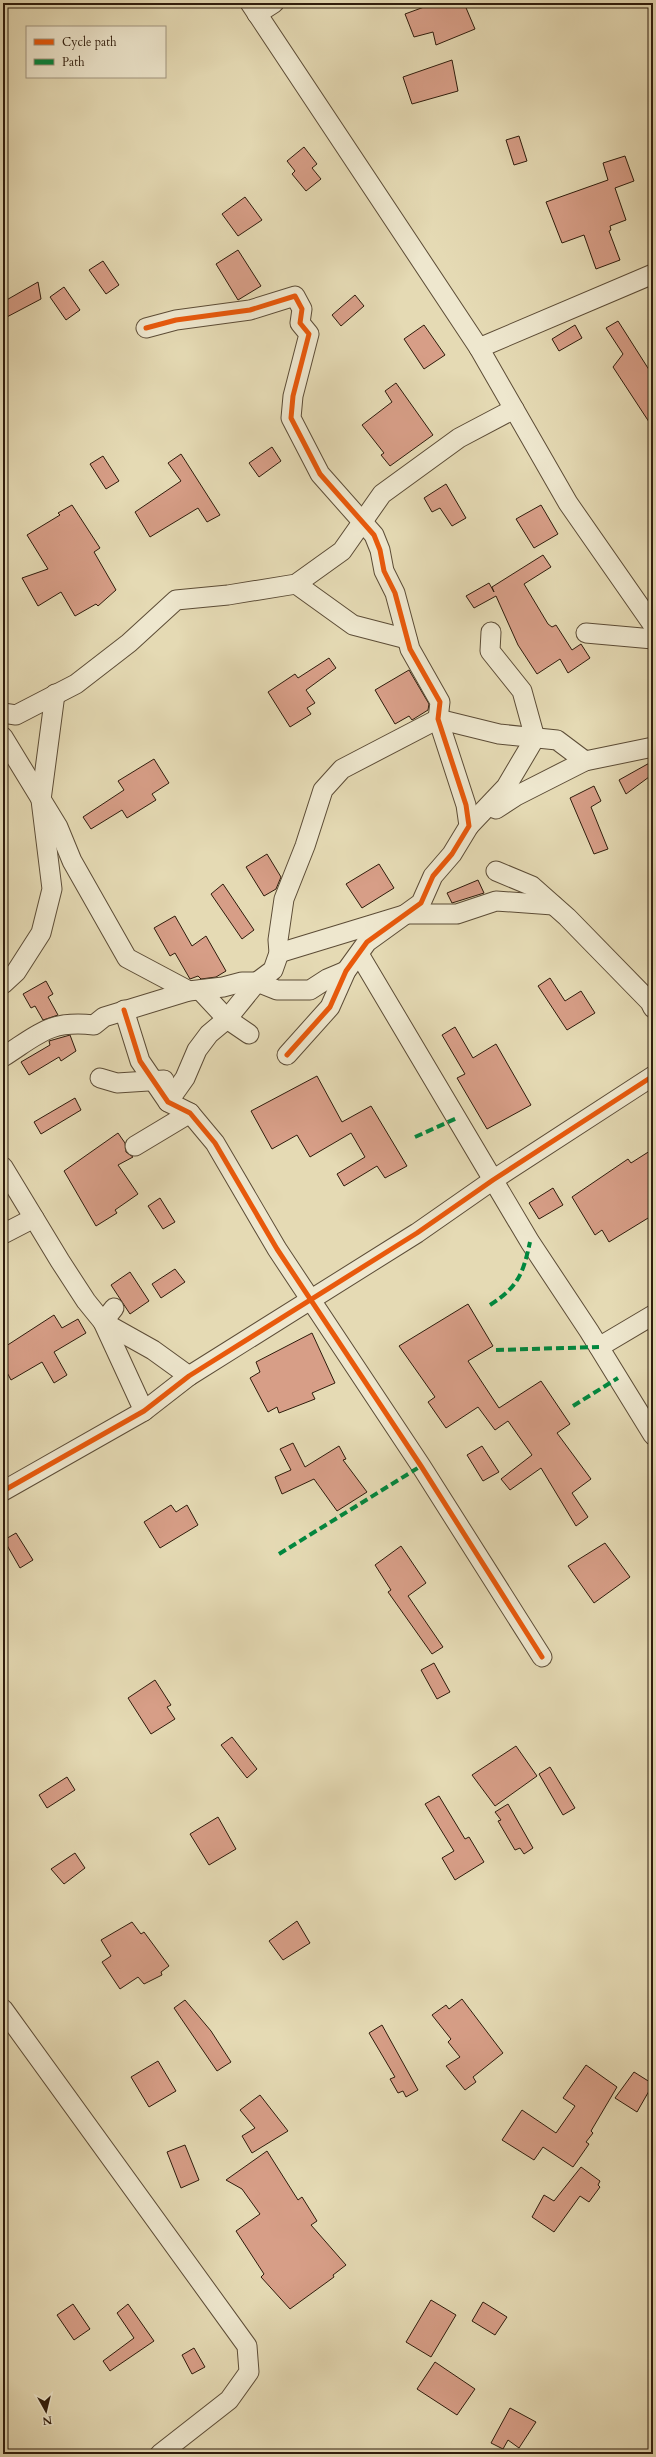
<svg xmlns="http://www.w3.org/2000/svg" width="656" height="2457" font-family="Cardo,serif">
<rect width="100%" height="100%" fill="#e5dab4"/>
<filter id="stains"><feTurbulence type="fractalNoise" baseFrequency=".005" numOctaves="4"/><feColorMatrix values="0 0 0 0 .2 0 0 0 0 .09 0 0 0 0 .02 0 0 0 .5 -.17"/></filter>
<radialGradient id="worn" r=".72"><stop offset=".6" stop-color="#630" stop-opacity="0"/><stop offset="1" stop-color="#630" stop-opacity=".3"/></radialGradient>
<g fill="#d79e87" stroke="#2f1c0c">
<polygon points="435,3 464,3 475,29 436,45 433,32 414,37 405,14"/>
<polygon points="452,60 458,91 412,104 403,77"/>
<polygon points="519,136 527,161 514,165 506,140"/>
<polygon points="304,147 317,164 312,168 321,179 306,191 292,174 295,171 287,161"/>
<polygon points="625,156 634,181 615,188 626,220 610,226 611,230 609,231 620,260 596,269 584,235 562,243 546,202 608,180 603,163"/>
<polygon points="245,197 262,220 238,236 222,214"/>
<polygon points="238,250 261,286 238,300 216,264"/>
<polygon points="103,261 119,285 106,294 89,270"/>
<polygon points="38,282 41,299 3,319 3,302"/>
<polygon points="64,287 80,310 66,320 50,297"/>
<polygon points="355,295 364,306 341,326 332,315"/>
<polygon points="618,321 653,376 653,428 613,367 623,354 606,328"/>
<polygon points="424,325 445,355 424,369 404,339"/>
<polygon points="575,325 582,338 559,351 552,339"/>
<polygon points="396,383 433,435 390,466 381,455 384,453 362,425 392,402 385,391"/>
<polygon points="272,447 281,461 259,477 249,463"/>
<polygon points="181,454 220,515 207,522 198,508 150,537 135,512 181,481 168,463"/>
<polygon points="103,456 119,481 106,489 90,464"/>
<polygon points="446,484 466,518 452,526 440,508 432,512 424,498"/>
<polygon points="72,505 100,548 94,552 116,590 98,606 96,604 75,616 61,592 38,606 22,578 48,569 27,535 60,515 58,513"/>
<polygon points="541,505 558,534 534,548 516,519"/>
<polygon points="543,555 551,567 524,584 548,624 552,627 556,625 572,650 581,644 590,658 568,673 560,659 537,674 518,645 496,596 474,608 466,596 489,583 494,592 492,587"/>
<polygon points="329,658 336,668 306,690 315,703 307,708 311,714 290,727 268,692 295,674 298,678"/>
<polygon points="409,670 429,704 428,710 412,720 409,716 395,724 375,690"/>
<polygon points="154,759 169,783 152,794 156,800 127,818 122,810 91,829 83,817 124,790 118,781"/>
<polygon points="653,761 653,774 626,794 619,780"/>
<polygon points="594,786 601,801 591,807 608,849 594,854 570,798"/>
<polygon points="267,854 281,877 276,889 264,896 246,867"/>
<polygon points="379,864 394,888 362,908 346,884"/>
<polygon points="478,880 484,893 452,903 447,893"/>
<polygon points="223,884 254,930 242,939 211,894"/>
<polygon points="175,916 192,946 206,936 226,971 216,977 201,979 198,976 190,979 175,953 170,956 154,928"/>
<polygon points="550,978 565,1001 581,991 595,1013 567,1030 538,986"/>
<polygon points="46,981 53,994 48,997 58,1015 43,1020 35,1006 31,1008 23,994"/>
<polygon points="455,1027 473,1058 496,1044 531,1105 487,1129 457,1078 465,1074 442,1035"/>
<polygon points="70,1035 76,1051 61,1061 59,1057 29,1075 21,1062 50,1045 49,1041"/>
<polygon points="317,1076 342,1122 371,1106 407,1166 385,1178 377,1166 344,1186 337,1174 365,1157 351,1133 310,1157 297,1135 272,1149 251,1111"/>
<polygon points="75,1098 81,1110 41,1134 34,1122"/>
<polygon points="118,1133 125,1143 126,1152 133,1157 118,1165 138,1194 115,1210 117,1213 96,1226 64,1171"/>
<polygon points="653,1149 653,1215 609,1242 602,1230 595,1235 572,1197 628,1159 631,1163"/>
<polygon points="553,1188 563,1205 539,1219 529,1203"/>
<polygon points="160,1198 175,1222 163,1229 148,1206"/>
<polygon points="175,1269 185,1282 161,1298 152,1284"/>
<polygon points="130,1272 149,1301 130,1314 111,1285"/>
<polygon points="468,1304 493,1346 468,1361 499,1408 541,1381 570,1424 557,1433 591,1479 572,1493 588,1517 576,1526 541,1468 510,1490 501,1479 532,1455 508,1421 495,1430 478,1407 446,1428 428,1402 435,1397 399,1346"/>
<polygon points="54,1315 62,1328 78,1319 86,1333 54,1352 67,1375 54,1383 42,1362 11,1380 3,1365 3,1348"/>
<polygon points="312,1333 335,1383 312,1393 315,1399 279,1413 277,1407 268,1412 250,1378 260,1372 256,1362"/>
<polygon points="293,1443 305,1467 339,1446 346,1459 343,1460 367,1492 337,1511 314,1479 282,1494 275,1477 291,1470 280,1449"/>
<polygon points="482,1446 499,1472 483,1481 467,1455"/>
<polygon points="171,1505 176,1512 187,1505 198,1525 160,1548 144,1522"/>
<polygon points="16,1533 33,1560 20,1568 4,1540"/>
<polygon points="605,1543 630,1577 594,1603 568,1566"/>
<polygon points="401,1546 426,1583 408,1596 443,1647 432,1654 388,1592 391,1590 375,1565"/>
<polygon points="434,1663 450,1692 437,1699 421,1670"/>
<polygon points="155,1680 171,1705 167,1707 175,1719 151,1734 128,1698"/>
<polygon points="232,1737 257,1769 247,1778 221,1745"/>
<polygon points="516,1746 537,1776 495,1806 472,1775"/>
<polygon points="550,1767 575,1808 563,1815 539,1774"/>
<polygon points="67,1777 75,1790 47,1808 39,1795"/>
<polygon points="439,1796 465,1839 469,1837 484,1862 455,1880 442,1858 454,1851 425,1804"/>
<polygon points="508,1804 533,1848 524,1854 520,1848 515,1850 498,1821 501,1820 495,1812"/>
<polygon points="218,1817 236,1849 209,1865 190,1834"/>
<polygon points="75,1853 85,1868 64,1884 51,1869"/>
<polygon points="297,1921 310,1943 283,1960 269,1941"/>
<polygon points="132,1922 141,1934 144,1932 169,1966 161,1972 162,1975 144,1984 138,1977 120,1989 102,1962 111,1956 101,1940"/>
<polygon points="462,1999 503,2053 473,2077 476,2082 465,2090 446,2066 460,2057 448,2042 451,2039 432,2015 446,2005 449,2009"/>
<polygon points="185,2000 211,2031 231,2062 217,2071 174,2008"/>
<polygon points="382,2025 418,2090 406,2097 403,2091 398,2093 390,2079 395,2077 369,2033"/>
<polygon points="158,2061 176,2091 149,2107 131,2077"/>
<polygon points="586,2065 617,2087 591,2131 593,2133 586,2142 589,2144 573,2167 543,2147 534,2160 502,2140 522,2110 556,2133 575,2106 563,2098"/>
<polygon points="634,2072 653,2084 637,2112 615,2098"/>
<polygon points="260,2095 288,2131 252,2153 242,2136 255,2128 240,2110"/>
<polygon points="185,2145 199,2180 181,2188 167,2152"/>
<polygon points="267,2151 298,2200 302,2197 317,2221 311,2225 346,2265 333,2275 334,2277 290,2309 261,2277 264,2274 236,2231 260,2214 242,2189 226,2180"/>
<polygon points="581,2167 600,2181 598,2185 600,2187 589,2202 580,2196 554,2232 532,2217 544,2195 554,2201"/>
<polygon points="431,2300 456,2315 431,2357 406,2342"/>
<polygon points="483,2302 507,2317 495,2335 472,2321"/>
<polygon points="73,2304 90,2329 74,2340 57,2315"/>
<polygon points="128,2304 154,2341 110,2371 103,2361 134,2338 117,2313"/>
<polygon points="194,2348 205,2367 192,2374 182,2355"/>
<polygon points="435,2362 475,2389 457,2415 417,2389"/>
<polygon points="510,2408 536,2422 519,2448 508,2440 503,2449 491,2443"/>
</g>
<g fill="none" stroke-linecap="round" stroke-linejoin="round">
<g stroke="#5c4c36" stroke-width="21">
<g id="minor">
<polyline points="250,3 479,348 653,274"/>
<polyline points="257,14 274,3"/>
<polyline points="146,328 176,320 250,310 295,296 302,309 300,323 309,334 293,396 291,418 320,474 374,535 380,550 384,571 395,593 410,649 440,702 438,719 466,805 469,826 452,854 433,876 421,903 367,942 346,971 330,1007 287,1055"/>
<polyline points="479,348 568,503 653,625"/>
<polyline points="296,584 353,625 407,639"/>
<polyline points="586,633 653,639"/>
<polyline points="3,713 16,715 76,684 129,643 176,600 228,595 296,584 342,551 382,494 459,438 514,409"/>
<polyline points="3,737 58,827 72,861 127,958 189,991"/>
<polyline points="496,809 516,796 585,761"/>
<polyline points="469,826 506,787 535,738 522,691 490,651 491,632"/>
<polyline points="496,871 532,886 567,917 650,1002 653,1008"/>
<polyline points="279,953 407,914 457,914 496,901 553,905"/>
<polyline points="359,954 530,1242 589,1331 653,1435"/>
<polyline points="3,984 16,972 41,933 52,889 41,800 55,694"/>
<polyline points="200,990 227,1019 249,1034"/>
<polyline points="124,1010 140,1061 168,1102 190,1113 215,1143 277,1249 421,1466 542,1657"/>
<path d="M3,1057c36,-23 46,-37 91,-32l10,-8 85,-26 34,-4 19,-5h15l20,8h33l17,-11 19,-8"/>
<polyline points="100,1078 117,1083 164,1080"/>
<polyline points="168,1102 185,1078 197,1050 209,1034 227,1019 257,982 273,970 279,953 278,940 284,899 305,846 323,790 342,769 438,719 499,734 557,740 585,761 653,747"/>
<polyline points="135,1146 190,1113"/>
<polyline points="3,1167 60,1261 86,1301 103,1322 153,1350 189,1376"/>
<polyline points="3,1234 34,1218"/>
<polyline points="114,1308 103,1322 144,1411"/>
<polyline points="599,1347 653,1315"/>
<polyline points="3,1491 144,1411 189,1376 417,1233 493,1180 653,1076"/>
<polyline points="3,2009 247,2346 249,2372 229,2400 160,2454"/>
</g>
</g>
<use href="#minor" stroke="#eee7ce" stroke-width="19"/>
<g stroke="#00873e" stroke-width="4" stroke-dasharray="8 4" stroke-linecap="butt">
<polyline points="415,1137 457,1118"/>
<path d="M490,1305c28,-18 33,-31 40,-63"/>
<polyline points="496,1350 599,1347"/>
<polyline points="573,1406 618,1378"/>
<polyline points="279,1554 421,1466"/>
</g>
<g stroke="#eee7ce" stroke-width="8">
<g id="cycleway">
<polyline points="146,328 176,320 250,310 295,296 302,309 300,323 309,334 293,396 291,418 320,474 374,535 380,550 384,571 395,593 410,649 440,702 438,719 466,805 469,826 452,854 433,876 421,903 367,942 346,971 330,1007 287,1055"/>
<polyline points="124,1010 140,1061 168,1102 190,1113 215,1143 277,1249 421,1466 542,1657"/>
<polyline points="3,1491 144,1411 189,1376 417,1233 493,1180 653,1076"/>
</g>
</g>
<use href="#cycleway" stroke="#e8590c" stroke-width="5"/>
</g>
<rect width="656" height="2457" fill="none" stroke="#e5dab4" stroke-width="16"/>
<rect x="4" y="4" width="648" height="2449" fill="none" stroke="#2f1c0c" stroke-width="2"/>
<rect x="8" y="8" width="640" height="2441" fill="none" stroke="#2f1c0c"/>
<rect x="26" y="26" width="140" height="52" fill="#eee7ce" stroke="#a29680"/>
<rect x="34" y="39" width="20" height="6" fill="#e8590c" stroke="#a29680"/>
<text x="62" y="46" font-size="12" fill="#2f1c0c">Cycle path</text>
<rect x="34" y="59" width="20" height="6" fill="#00873e" stroke="#a29680"/>
<text x="62" y="66" font-size="12" fill="#2f1c0c">Path</text>
<g transform="translate(46 2411) rotate(172)" stroke="#eee7ce" stroke-width="3" paint-order="stroke">
<path d="M0-3L7 15L0 10L-7 15Z" fill="#2f1c0c"/>
<text y="-6" font-size="11" font-weight="bold" text-anchor="middle" fill="#2f1c0c">N</text>
</g>
<rect width="100%" height="100%" filter="url(#stains)"/>
<rect width="100%" height="100%" fill="url(#worn)"/>
</svg>
